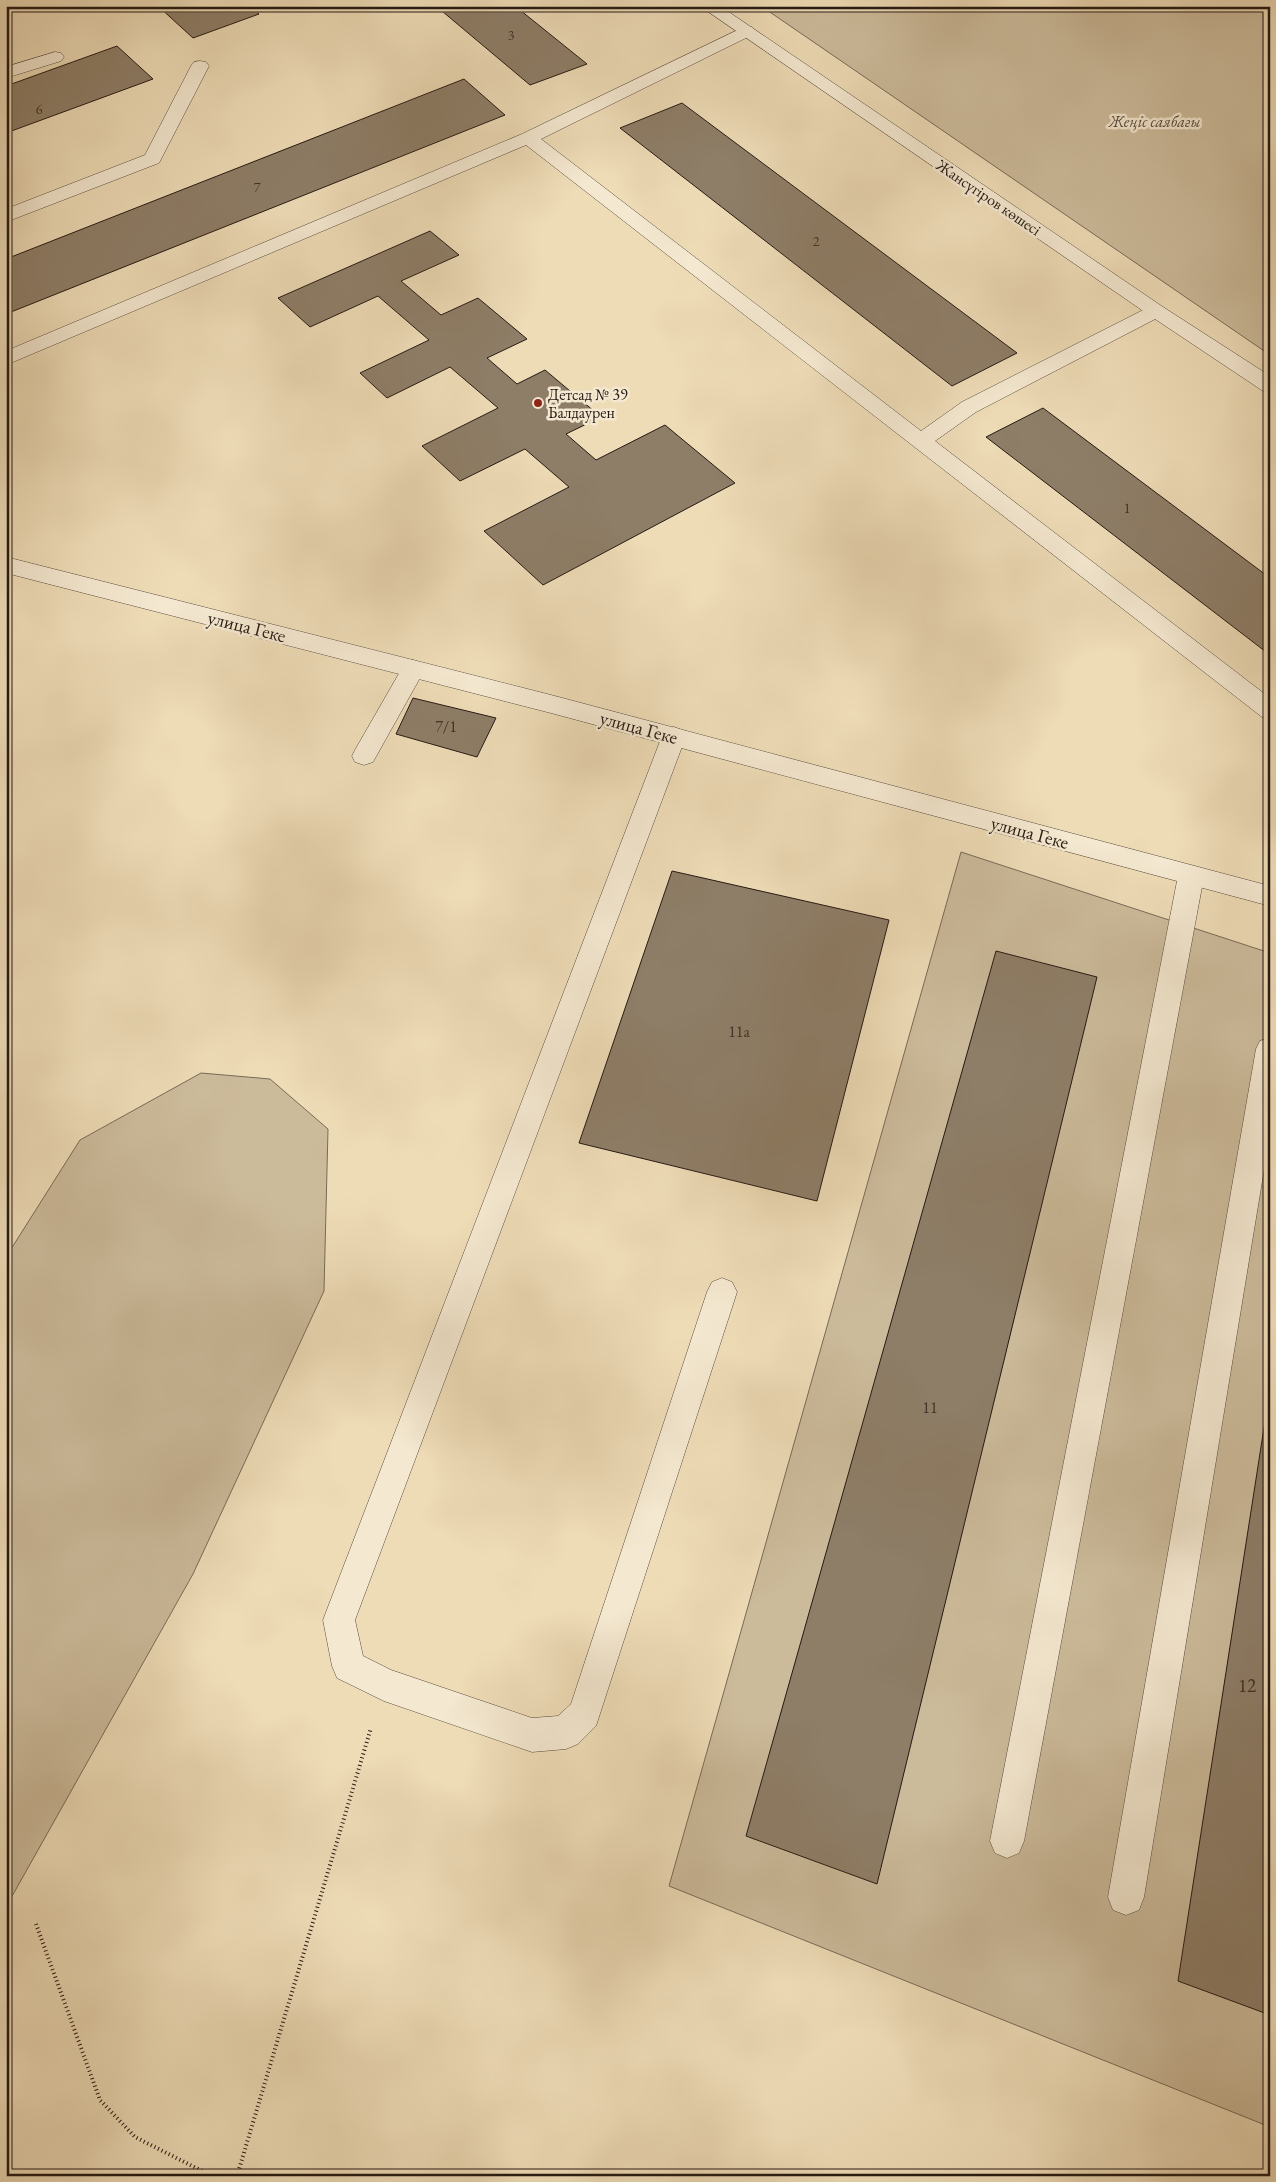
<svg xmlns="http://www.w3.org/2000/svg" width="1276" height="2182" font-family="'EB Garamond',serif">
<rect width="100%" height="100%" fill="#eedcb7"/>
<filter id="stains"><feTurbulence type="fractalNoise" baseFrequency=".004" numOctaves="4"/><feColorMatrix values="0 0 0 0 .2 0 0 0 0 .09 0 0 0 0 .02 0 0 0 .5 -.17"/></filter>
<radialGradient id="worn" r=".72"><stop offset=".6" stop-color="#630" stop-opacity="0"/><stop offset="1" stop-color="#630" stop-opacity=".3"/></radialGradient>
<g fill="#ccbb9b" stroke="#786a57">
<polygon points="761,6 1270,6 1270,355"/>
<polygon points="961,852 1270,953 1270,2127 669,1886"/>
<polygon points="201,1073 270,1079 328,1129 324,1291 193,1574 6,1907 6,1257 80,1140"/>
</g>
<g fill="#8e7e68" stroke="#251913">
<polygon points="158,6 250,6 259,14 193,38"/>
<polygon points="436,6 515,6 587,64 530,85"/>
<polygon points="117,46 153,79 6,133 6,86"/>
<polygon points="464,79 505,115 6,314 6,259"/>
<polygon points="682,103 1017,353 952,386 620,128"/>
<polygon points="430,231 459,255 401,281 441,315 478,298 527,339 487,358 517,384 545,370 601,417 566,434 596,460 665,425 735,483 543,585 484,531 569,487 525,449 460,481 422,446 498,408 450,367 387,398 360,373 429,340 378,296 310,327 278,298"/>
<polygon points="1043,408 1270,578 1270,655 986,437"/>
<polygon points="413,698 496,718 477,757 396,734"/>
<polygon points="672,871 889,920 817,1201 579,1143"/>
<polygon points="996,951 1097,977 877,1884 746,1836"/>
<polygon points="1270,1389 1270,2015 1178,1981"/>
</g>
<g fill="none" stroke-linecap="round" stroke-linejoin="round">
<g stroke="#574a3c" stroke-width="1">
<g id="service">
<polygon points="746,26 752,27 755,31 752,35 541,139 921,431 962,402 1149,307 1156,305 1163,307 1166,311 1163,315 976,412 935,441 1270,698 1270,720 1262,717 526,145 6,365 6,351 522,134"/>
<polygon points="55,52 61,53 64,57 61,61 6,78 6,67"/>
<polygon points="200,61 206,62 209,66 159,163 6,222 6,209 145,155 191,66 194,62"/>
<polygon points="413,660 421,663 425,669 373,762 364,765 355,762 352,756 355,750 405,663"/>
<polygon points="674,727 682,730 686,736 355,1620 363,1656 391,1670 532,1718 558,1716 571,1704 707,1292 712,1282 722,1278 732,1282 737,1292 596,1726 578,1744 566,1749 532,1752 384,1701 337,1678 332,1666 323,1620 662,736 666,730"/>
<polygon points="1191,866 1200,869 1204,876 1024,1841 1019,1853 1007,1858 995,1853 990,1841 1178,876 1182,869"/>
<polygon points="1270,1038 1270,1133 1144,1897 1139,1910 1126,1915 1113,1910 1108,1897 1256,1049 1260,1041"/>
</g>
</g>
<g stroke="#574a3c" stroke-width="1">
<g id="minor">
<polygon points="700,6 720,6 1163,307 1270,376 1270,393 1263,391 1149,315"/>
<polygon points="6,557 551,695 1270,886 1270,906 551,713 6,573"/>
</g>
</g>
<g stroke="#251913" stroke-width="4" stroke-dasharray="1 3" stroke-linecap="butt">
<polyline points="36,1924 100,2100 135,2137 212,2176"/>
<polyline points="237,2176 371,1728"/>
</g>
<use href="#service" fill="#f4e8d0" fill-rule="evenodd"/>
<use href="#minor" fill="#f4e8d0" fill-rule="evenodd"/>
</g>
<circle fill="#8f2418" stroke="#f4e8d0" stroke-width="2" cx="538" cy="403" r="5"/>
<g text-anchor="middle" stroke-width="5" stroke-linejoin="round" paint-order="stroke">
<g font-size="14" fill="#3f3228">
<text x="511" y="40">3</text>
<text x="39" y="114">6</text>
<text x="257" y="192">7</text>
<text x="816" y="246">2</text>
<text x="1127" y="513">1</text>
</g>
<g font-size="16" font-style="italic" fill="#574a3c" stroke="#f4e8d0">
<text x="1155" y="127">Жеңіс саябағы</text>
</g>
<g font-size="16" fill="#251913" stroke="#f4e8d0">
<text transform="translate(989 197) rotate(34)" y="6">Жансүгіров көшесі</text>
</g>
<g font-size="16" fill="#251913" stroke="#f4e8d0" text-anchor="start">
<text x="548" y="400">Детсад № 39<tspan x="548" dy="18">Балдаурен</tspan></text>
</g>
<g font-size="16" fill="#3f3228">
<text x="446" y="732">7/1</text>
<text x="739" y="1037">11а</text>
<text x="930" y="1413">11</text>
</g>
<g font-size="19" fill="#251913" stroke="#f4e8d0">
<text transform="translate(247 626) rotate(14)" y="7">улица Геке</text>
<text transform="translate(639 727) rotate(15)" y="7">улица Геке</text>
<text transform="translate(1030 832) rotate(15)" y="7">улица Геке</text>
</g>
<g font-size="19" fill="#3f3228">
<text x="1247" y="1692">12</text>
</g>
</g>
<rect width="1276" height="2182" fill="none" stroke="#eedcb7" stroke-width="25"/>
<rect x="8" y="8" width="1261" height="2167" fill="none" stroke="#251913" stroke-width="2.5"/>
<rect x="12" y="12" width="1251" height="2157" fill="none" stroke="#251913"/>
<rect width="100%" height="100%" filter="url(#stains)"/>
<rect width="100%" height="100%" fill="url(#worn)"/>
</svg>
